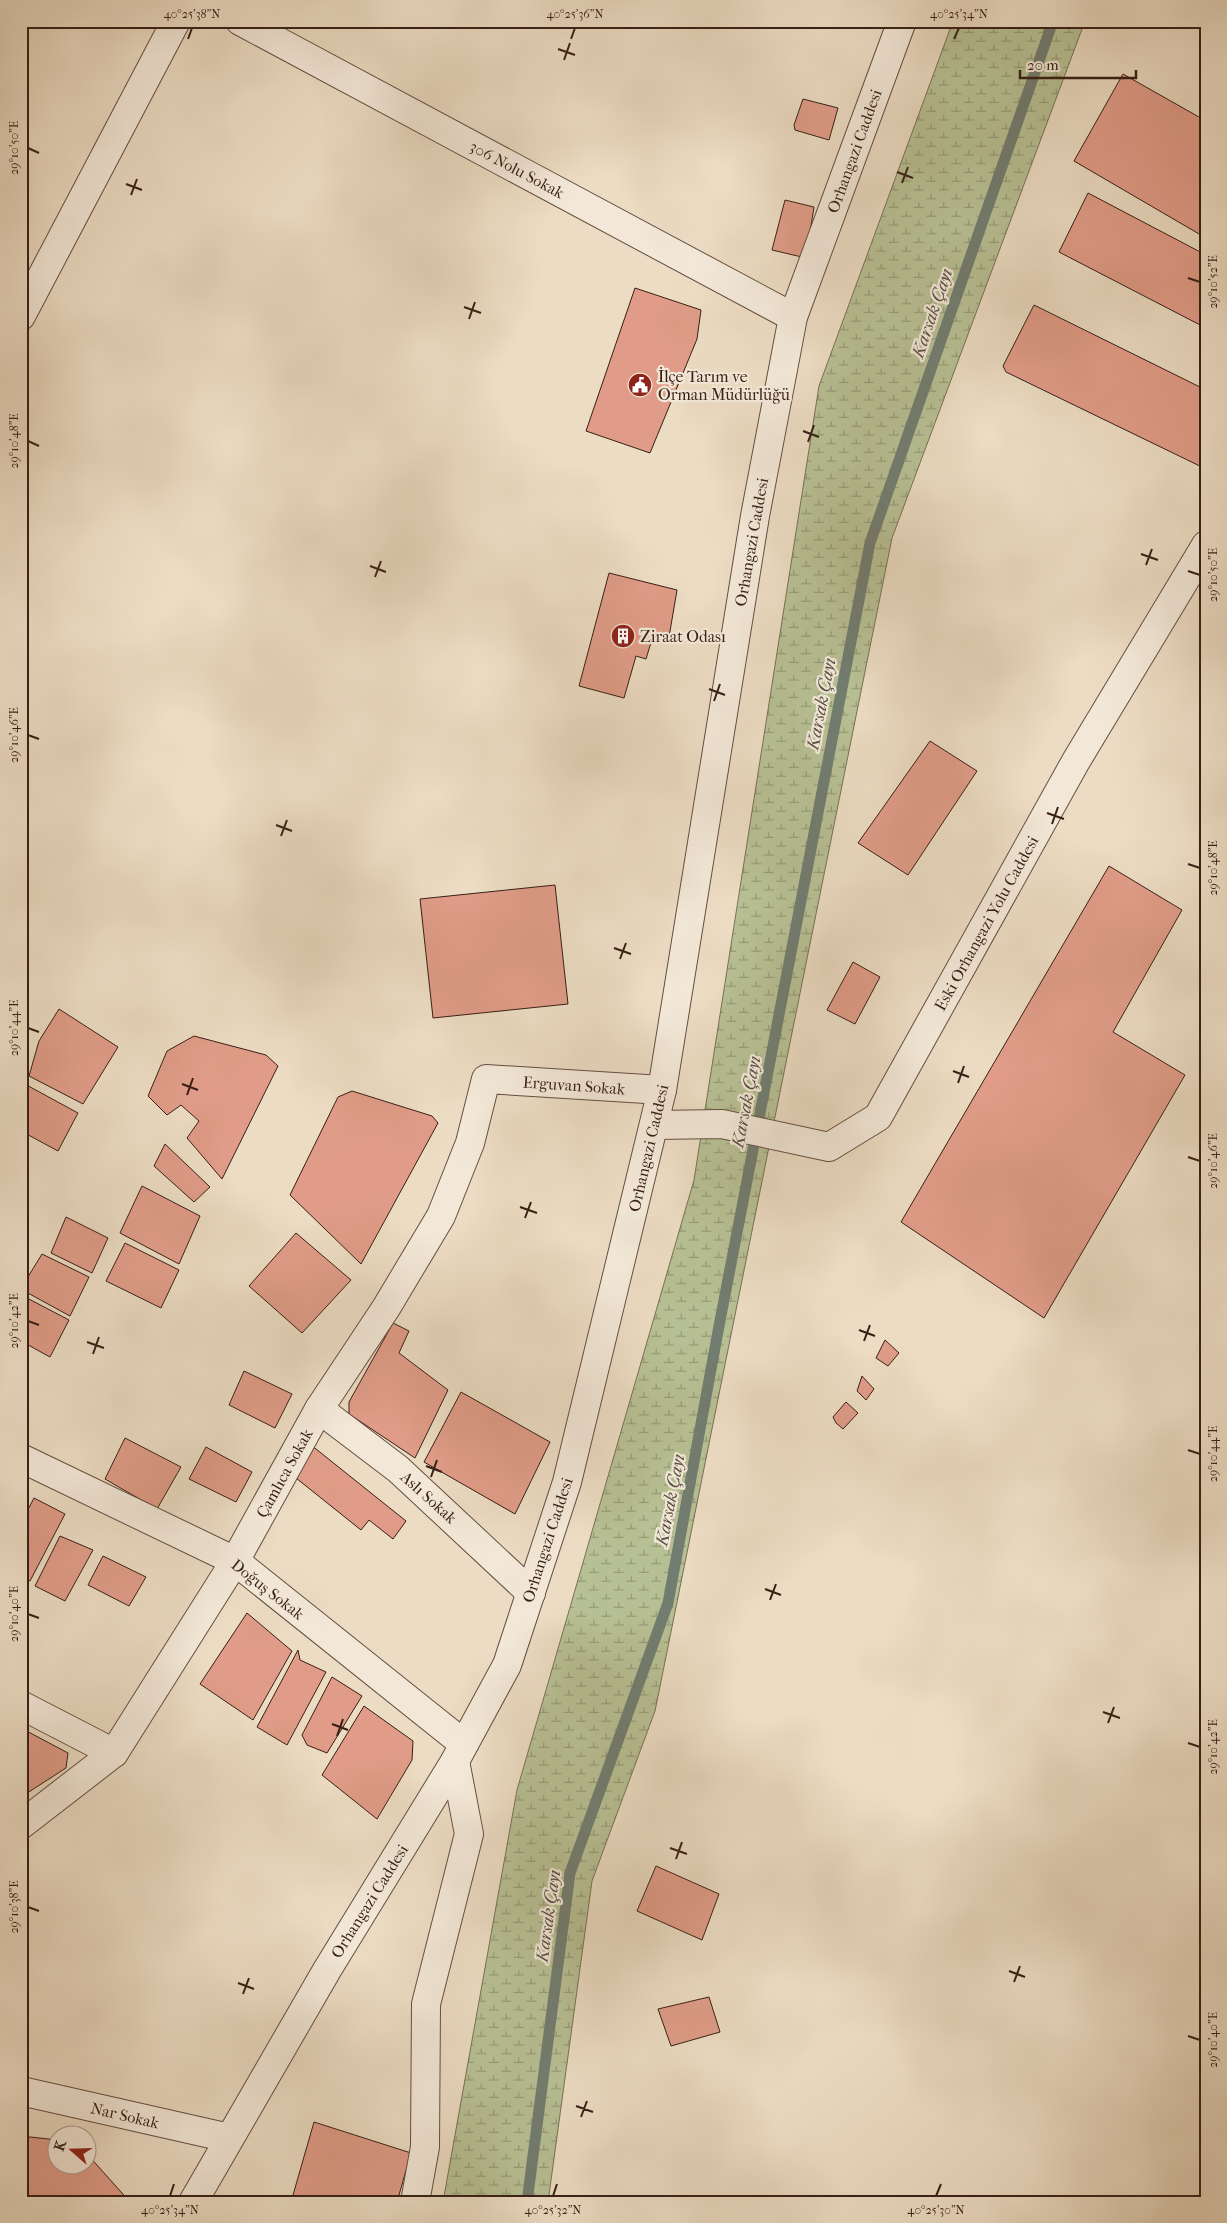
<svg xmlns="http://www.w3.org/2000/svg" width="1227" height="2223" font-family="'IM FELL French Canon',serif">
<defs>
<pattern id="wetland-marsh" width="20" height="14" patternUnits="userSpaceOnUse" patternTransform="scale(1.25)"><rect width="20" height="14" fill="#b7c094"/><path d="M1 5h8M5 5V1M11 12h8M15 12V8" fill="none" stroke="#969b78"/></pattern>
</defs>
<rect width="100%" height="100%" fill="#ecdcc3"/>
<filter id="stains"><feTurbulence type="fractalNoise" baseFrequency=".004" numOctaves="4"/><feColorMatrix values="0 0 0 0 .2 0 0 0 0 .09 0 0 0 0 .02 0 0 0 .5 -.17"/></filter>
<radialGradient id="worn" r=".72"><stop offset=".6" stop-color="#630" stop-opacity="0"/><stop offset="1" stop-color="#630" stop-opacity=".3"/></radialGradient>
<polygon fill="url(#wetland-marsh)" stroke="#777055" points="953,21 1085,21 892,538 655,1711 592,1881 548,2202 443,2202 517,1790 694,1180 819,386"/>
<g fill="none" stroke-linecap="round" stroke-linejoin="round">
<polyline stroke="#727d71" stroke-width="11" points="527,2202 570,1873 668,1603 719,1326 870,543 1053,21"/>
</g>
<g fill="#e09c88" stroke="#371f16">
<polygon points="1123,74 1206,121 1206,238 1074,161"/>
<polygon points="803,99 838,108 829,140 795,130 794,125"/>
<polygon points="1088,193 1206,255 1206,328 1059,252"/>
<polygon points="785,200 814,207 806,258 772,250"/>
<polygon points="635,288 701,310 697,339 650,453 586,431"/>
<polygon points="1034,305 1206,390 1206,469 1006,372 1003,366"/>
<polygon points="609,573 677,590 669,637 653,636 646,659 636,656 624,698 579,686"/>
<polygon points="930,741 977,771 908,875 858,843"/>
<polygon points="1109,866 1182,910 1113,1032 1185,1075 1044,1318 901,1222"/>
<polygon points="555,885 568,1004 433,1018 420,899"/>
<polygon points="853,962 880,977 855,1024 827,1010"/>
<polygon points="59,1009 118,1047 83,1104 29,1076 39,1041"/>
<polygon points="194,1036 266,1055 278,1066 222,1179 187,1138 199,1121 181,1105 167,1115 148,1096 167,1051"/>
<polygon points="21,1082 78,1113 58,1151 21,1131"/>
<polygon points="352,1091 432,1116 438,1123 361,1264 290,1195 338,1097"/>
<polygon points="165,1144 210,1187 194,1202 154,1166"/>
<polygon points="142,1186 200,1216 179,1264 120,1233"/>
<polygon points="66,1217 108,1238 92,1273 51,1253"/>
<polygon points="296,1233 351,1280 302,1333 249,1286"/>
<polygon points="125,1243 179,1270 161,1308 106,1281"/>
<polygon points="42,1254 89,1277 70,1316 26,1292 23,1285"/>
<polygon points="25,1297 69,1320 50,1357 21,1341 21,1302"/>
<polygon points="393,1323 409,1331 399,1353 448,1390 415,1458 349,1414 349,1402"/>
<polygon points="885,1340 899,1353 888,1366 876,1358"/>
<polygon points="244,1371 292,1394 275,1428 229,1405"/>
<polygon points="862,1376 874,1389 866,1400 857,1391"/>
<polygon points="461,1392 550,1442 515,1514 424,1462"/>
<polygon points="846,1402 858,1413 843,1429 836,1423 833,1417"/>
<polygon points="125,1438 181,1467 157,1509 105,1479"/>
<polygon points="311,1445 406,1521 393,1539 369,1520 361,1530 291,1474"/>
<polygon points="206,1447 252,1472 236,1502 189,1479"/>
<polygon points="34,1498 65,1514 30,1581 21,1577 21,1523"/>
<polygon points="60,1536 93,1550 65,1601 35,1586"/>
<polygon points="103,1556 146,1577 129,1606 88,1585"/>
<polygon points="247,1613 292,1651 253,1720 200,1684"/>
<polygon points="298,1650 300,1660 326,1672 287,1745 257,1727"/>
<polygon points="332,1677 362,1696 327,1753 307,1745 302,1735"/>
<polygon points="364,1706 413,1741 412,1760 377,1819 322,1775"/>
<polygon points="21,1728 68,1753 66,1768 21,1797"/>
<polygon points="656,1866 719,1894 702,1940 637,1911"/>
<polygon points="709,1997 720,2032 671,2046 658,2009"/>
<polygon points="314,2122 411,2153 397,2202 291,2202"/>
<polygon points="21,2136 58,2140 58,2166 88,2166 88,2155 130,2202 21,2202"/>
</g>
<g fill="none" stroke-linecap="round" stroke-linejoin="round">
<g stroke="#644e41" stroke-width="30">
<g id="minor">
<polyline points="240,21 793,317"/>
<polyline points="21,316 176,21"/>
<polyline points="319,1409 398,1469 531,1593"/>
<polyline points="21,1458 235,1561 464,1744"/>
<polyline points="21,1705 114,1753"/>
<polyline points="21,1825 114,1753 235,1561 319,1409 386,1308 441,1216 470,1143 486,1079 662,1090"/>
<polyline points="21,2091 229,2138"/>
<polyline points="415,2202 425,2147 426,2004 469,1834 455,1761"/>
</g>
</g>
<g stroke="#644e41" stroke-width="30">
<g id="tertiary">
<polyline points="655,1125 722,1124 829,1147 878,1117 1076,761 1206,545"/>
<polyline points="193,2202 327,1970 455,1761 507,1665 567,1482 662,1090 755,516 793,317 902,21"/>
</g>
</g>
<use href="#minor" stroke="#f3e8d8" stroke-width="28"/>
<use href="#tertiary" stroke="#f3e8d8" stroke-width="28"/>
</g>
<path fill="none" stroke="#371f16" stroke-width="2" d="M188,39l4,-11M571,39l4,-11M954,39l5,-11M558,49l17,6M564,60l6,-17M28,148l11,5M897,172l16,6M902,183l6,-16M126,184l16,6M131,195l6,-16M1188,278l12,4M464,307l17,6M469,319l6,-17M803,431l16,6M28,441l11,5M808,442l6,-17M1141,554l17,6M1146,565l6,-16M370,566l16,6M1188,571l12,4M375,577l6,-16M709,689l16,6M714,701l6,-17M28,735l11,4M1047,813l17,6M1052,824l6,-17M276,825l16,6M281,836l6,-16M1188,864l12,4M614,948l17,6M620,959l6,-16M28,1028l11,4M953,1071l16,6M958,1083l6,-17M182,1084l16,6M187,1095l6,-17M1188,1157l12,4M520,1207l17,6M525,1218l6,-16M28,1321l11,4M859,1330l16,6M864,1341l6,-16M87,1342l17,6M93,1354l6,-17M1188,1450l12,4M426,1466l16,6M431,1477l6,-17M765,1589l16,6M770,1600l6,-16M28,1614l11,4M1103,1712l17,6M1108,1723l6,-16M332,1724l16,6M337,1736l6,-17M1188,1743l12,4M670,1848l17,6M676,1859l6,-17M28,1907l11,4M1009,1971l16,6M1014,1982l6,-16M238,1983l16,6M243,1994l6,-16M1188,2036l12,4M576,2106l17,6M581,2117l6,-16M170,2196l4,-12M553,2196l4,-12M936,2196l5,-12"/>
<defs>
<g id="civic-disc" transform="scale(1.25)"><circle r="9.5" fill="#8f2418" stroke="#f3e8d8"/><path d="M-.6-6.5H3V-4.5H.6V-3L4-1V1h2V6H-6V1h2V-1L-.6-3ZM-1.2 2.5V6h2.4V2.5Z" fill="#fff"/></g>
<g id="building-disc" transform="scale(1.25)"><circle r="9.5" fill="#8f2418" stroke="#f3e8d8"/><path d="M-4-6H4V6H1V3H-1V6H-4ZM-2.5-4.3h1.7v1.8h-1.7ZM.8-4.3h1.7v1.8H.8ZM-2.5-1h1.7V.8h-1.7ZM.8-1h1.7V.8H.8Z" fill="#fff"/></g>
</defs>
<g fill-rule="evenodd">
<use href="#civic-disc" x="640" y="385"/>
<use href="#building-disc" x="623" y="636"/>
</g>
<g text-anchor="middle" stroke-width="4.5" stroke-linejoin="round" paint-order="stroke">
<g font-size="16" fill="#371f16" stroke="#f3e8d8">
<text transform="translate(854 151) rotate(-70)" y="6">Orhangazi Caddesi</text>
<text transform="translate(517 169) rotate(28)" y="6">306 Nolu Sokak</text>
<text transform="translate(751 542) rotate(-80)" y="6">Orhangazi Caddesi</text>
<text transform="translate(986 923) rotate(-61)" y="6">Eski Orhangazi Yolu Caddesi</text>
<text transform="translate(574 1085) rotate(4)" y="6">Erguvan Sokak</text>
<text transform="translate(648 1148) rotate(-77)" y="6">Orhangazi Caddesi</text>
<text transform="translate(284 1473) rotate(-61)" y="6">Çamlıca Sokak</text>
<text transform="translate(429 1497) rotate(42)" y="6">Aslı Sokak</text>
<text transform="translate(547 1540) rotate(-72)" y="6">Orhangazi Caddesi</text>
<text transform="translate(268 1589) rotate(38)" y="6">Doğuş Sokak</text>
<text transform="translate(369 1901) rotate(-58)" y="6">Orhangazi Caddesi</text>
<text transform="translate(125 2115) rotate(13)" y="6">Nar Sokak</text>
</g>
<g font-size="16" fill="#371f16" stroke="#f3e8d8" text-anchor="start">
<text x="658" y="382">İlçe Tarım ve<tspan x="658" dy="18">Orman Müdürlüğü</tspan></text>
<text x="640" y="642">Ziraat Odası</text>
</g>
<g font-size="18" font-style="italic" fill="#554e43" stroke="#f3e8d8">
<text transform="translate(932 313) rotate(-71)" y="6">Karsak Çayı</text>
<text transform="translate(821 704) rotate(-79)" y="6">Karsak Çayı</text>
<text transform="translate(746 1102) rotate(-79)" y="6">Karsak Çayı</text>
<text transform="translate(670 1500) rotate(-79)" y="6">Karsak Çayı</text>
<text transform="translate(548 1916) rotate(-82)" y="6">Karsak Çayı</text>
</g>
</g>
<rect width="1227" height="2223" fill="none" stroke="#ecdcc3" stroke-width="55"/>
<g transform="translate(72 2150) rotate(290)"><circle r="24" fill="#f3e8d8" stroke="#a8988a"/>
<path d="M0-4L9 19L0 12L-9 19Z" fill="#8f2418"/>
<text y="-8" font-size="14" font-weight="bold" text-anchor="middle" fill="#371f16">K</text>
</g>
<path d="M1020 70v8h116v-8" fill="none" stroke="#371f16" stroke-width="2.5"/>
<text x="1027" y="70" font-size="15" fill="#371f16" stroke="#f3e8d8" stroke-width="4" paint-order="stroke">20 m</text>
<rect x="28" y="28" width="1172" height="2168" fill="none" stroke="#371f16" stroke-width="2"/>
<g font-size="12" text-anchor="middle" fill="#371f16">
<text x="192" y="18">40°25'38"N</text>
<text x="575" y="18">40°25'36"N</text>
<text x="959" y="18">40°25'34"N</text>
<text transform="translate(14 148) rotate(-90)" y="4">29°10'50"E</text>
<text transform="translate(1213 282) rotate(-90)" y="4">29°10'52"E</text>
<text transform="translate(14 441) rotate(-90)" y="4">29°10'48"E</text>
<text transform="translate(1213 575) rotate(-90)" y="4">29°10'50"E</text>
<text transform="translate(14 735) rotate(-90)" y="4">29°10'46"E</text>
<text transform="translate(1213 868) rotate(-90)" y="4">29°10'48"E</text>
<text transform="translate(14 1028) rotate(-90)" y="4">29°10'44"E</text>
<text transform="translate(1213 1161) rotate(-90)" y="4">29°10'46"E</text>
<text transform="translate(14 1321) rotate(-90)" y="4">29°10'42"E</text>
<text transform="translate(1213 1454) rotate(-90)" y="4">29°10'44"E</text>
<text transform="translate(14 1614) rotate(-90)" y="4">29°10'40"E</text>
<text transform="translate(1213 1747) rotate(-90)" y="4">29°10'42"E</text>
<text transform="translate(14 1907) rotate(-90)" y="4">29°10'38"E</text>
<text transform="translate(1213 2040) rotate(-90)" y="4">29°10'40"E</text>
<text x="170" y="2214">40°25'34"N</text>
<text x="553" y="2214">40°25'32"N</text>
<text x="936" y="2214">40°25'30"N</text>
</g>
<rect width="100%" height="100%" filter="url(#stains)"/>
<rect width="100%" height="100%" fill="url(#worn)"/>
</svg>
